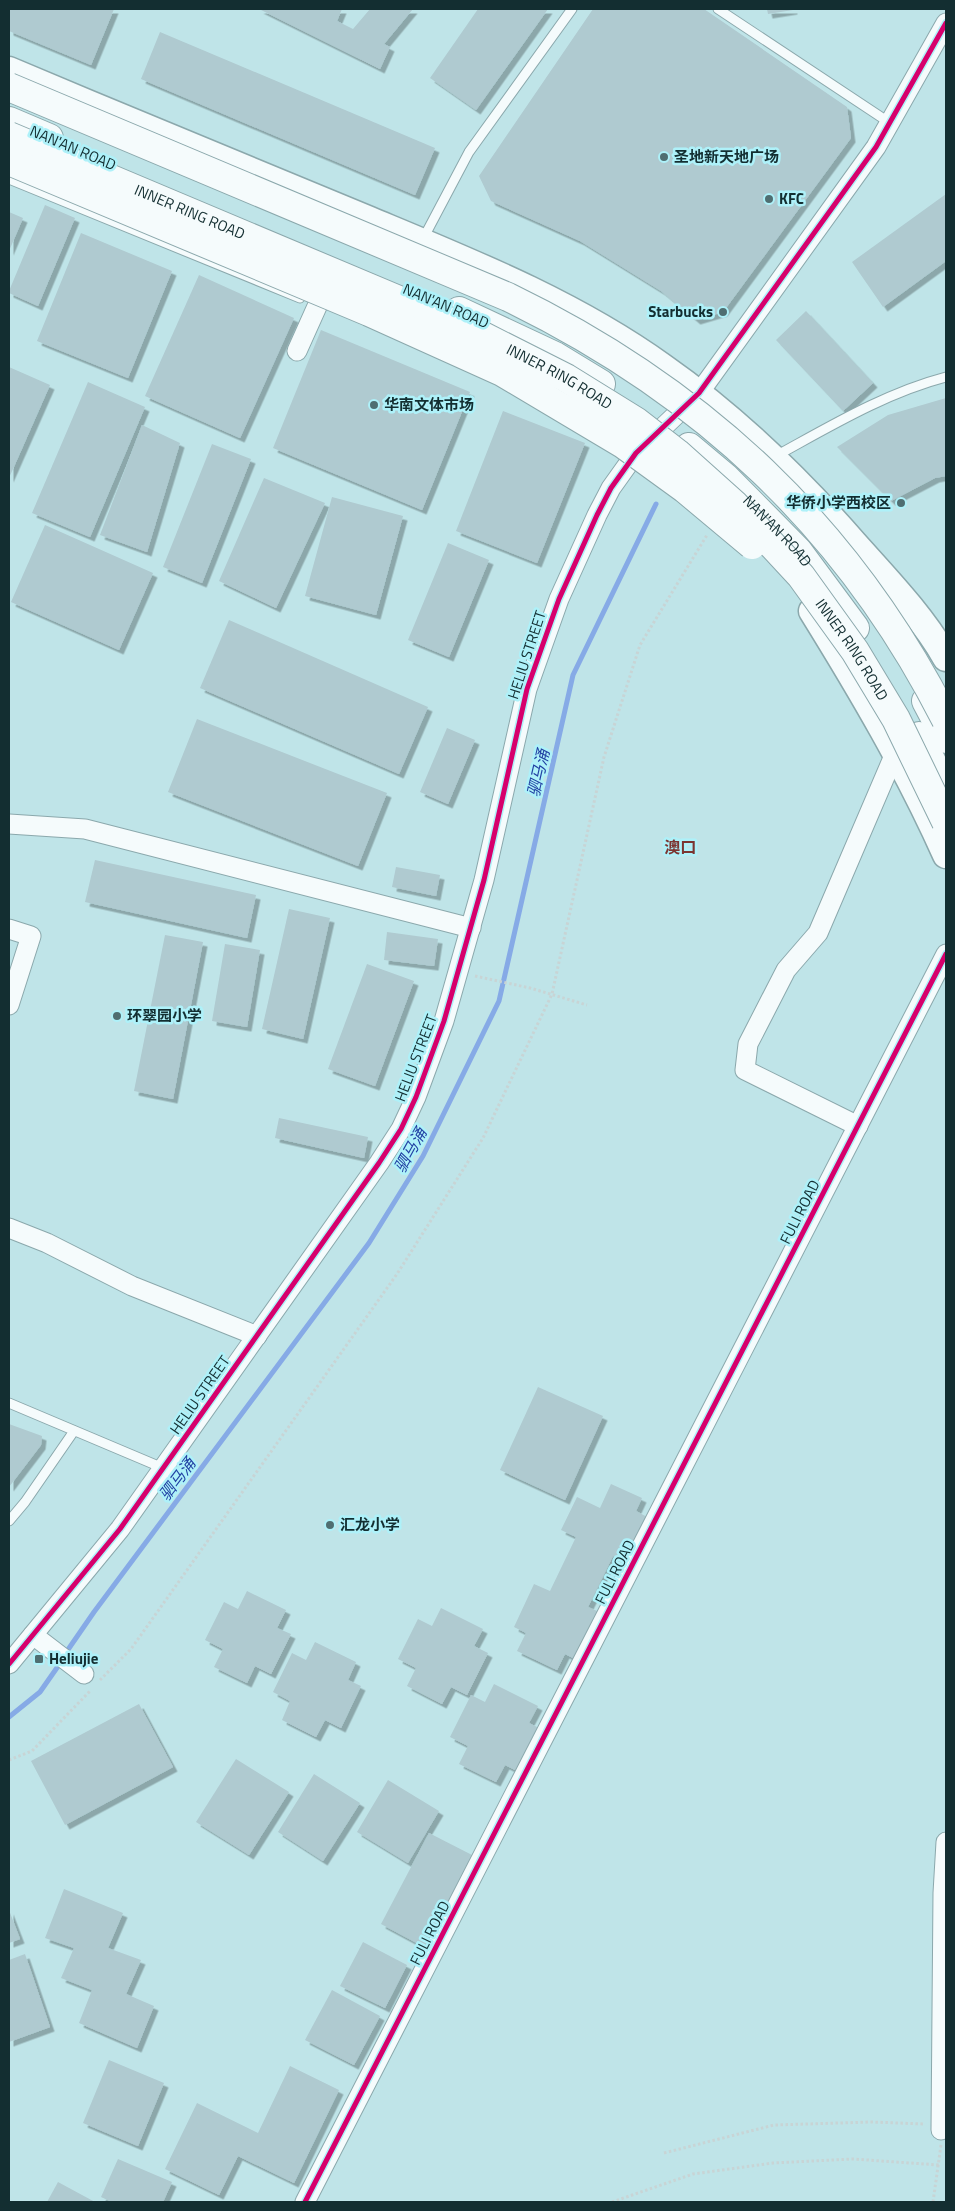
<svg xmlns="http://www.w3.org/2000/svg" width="955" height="2211" font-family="'Titillium Web','Noto Sans SC',sans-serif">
<defs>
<filter id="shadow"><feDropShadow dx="4.5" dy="4.5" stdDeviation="0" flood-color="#0004"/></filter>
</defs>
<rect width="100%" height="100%" fill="#bfe4e8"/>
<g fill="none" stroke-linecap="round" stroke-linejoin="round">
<g stroke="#86aae6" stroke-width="5">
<polyline points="65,1654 94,1612 369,1243 423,1156 499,1001 573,675 656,504"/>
<polyline points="9,1717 40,1692 61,1662"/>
</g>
</g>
<g fill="#afcad0" filter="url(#shadow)">
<polygon points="9,9 114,9 91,65 9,31"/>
<polygon points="259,9 342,9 337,21 353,29 370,9 413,9 384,44 390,47 380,69"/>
<polygon points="478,9 548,9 476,110 430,78"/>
<polygon points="593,9 704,9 847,107 851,138 723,312 696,320 661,291 580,241 491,201 479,176"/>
<polygon points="767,9 793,9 793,10 768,14"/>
<polygon points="160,32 435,148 415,195 141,79"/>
<polygon points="946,194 946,261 883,307 852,262"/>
<polygon points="45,205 75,218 38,306 9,293 9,291"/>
<polygon points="9,212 23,218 9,251"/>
<polygon points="81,233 172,271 128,378 37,341"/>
<polygon points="199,275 294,318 240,438 145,396"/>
<polygon points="806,311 873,383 843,411 776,340"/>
<polygon points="321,330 470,392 422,510 273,448"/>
<polygon points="9,367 50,385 9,478"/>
<polygon points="88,382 145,407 90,537 32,513"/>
<polygon points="946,398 946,476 935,478 891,501 837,447 888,415"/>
<polygon points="503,411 585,443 537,563 456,531"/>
<polygon points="142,425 180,443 147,552 100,535"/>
<polygon points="212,444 251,459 202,583 163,567"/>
<polygon points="264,478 325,503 276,608 219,581"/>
<polygon points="332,497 403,516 376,615 305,596"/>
<polygon points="45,525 153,573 119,650 11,602"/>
<polygon points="448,543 489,560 449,657 408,640"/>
<polygon points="229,620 428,707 399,774 200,688"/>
<polygon points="197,719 387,793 358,866 168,792"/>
<polygon points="447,728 475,740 448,804 420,792"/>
<polygon points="95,860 256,895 247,938 85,902"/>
<polygon points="396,867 440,875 436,896 392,887"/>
<polygon points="289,909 330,918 303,1039 262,1029"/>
<polygon points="387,932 438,939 434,966 384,960"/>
<polygon points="165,935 203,942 173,1099 134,1091"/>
<polygon points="225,944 260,950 247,1027 212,1021"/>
<polygon points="367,964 414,981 375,1086 328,1069"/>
<polygon points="279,1118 368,1137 364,1158 275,1138"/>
<polygon points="538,1387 603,1416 565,1500 500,1470"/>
<polygon points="9,1424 42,1436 41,1445 9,1487"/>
<polygon points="611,1484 642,1498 636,1511 649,1518 628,1563 613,1556 588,1607 604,1614 581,1662 565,1654 557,1670 517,1651 526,1633 514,1627 534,1584 550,1591 576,1537 561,1530 577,1497 600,1508"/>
<polygon points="247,1591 286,1610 277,1628 291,1634 271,1674 255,1666 247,1683 214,1667 223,1649 205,1640 224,1602 238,1609"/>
<polygon points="441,1608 483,1629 474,1646 488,1653 467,1695 451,1687 442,1704 407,1686 416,1668 398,1659 418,1619 432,1626"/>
<polygon points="315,1642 356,1662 348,1680 361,1686 341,1728 325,1720 316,1737 282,1720 290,1701 273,1692 292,1653 306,1660"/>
<polygon points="494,1684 538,1706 529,1723 543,1730 521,1773 505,1765 496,1782 459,1764 468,1746 450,1737 471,1695 485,1702"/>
<polygon points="139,1704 173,1767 65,1825 31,1761"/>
<polygon points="236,1759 289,1792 249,1855 196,1822"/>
<polygon points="314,1774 360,1803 323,1861 278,1832"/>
<polygon points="388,1780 439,1811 408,1863 357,1832"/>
<polygon points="429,1833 474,1856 426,1948 381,1924"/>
<polygon points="64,1889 123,1913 108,1948 141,1960 126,1994 154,2006 137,2048 79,2023 92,1990 61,1978 74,1948 45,1938"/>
<polygon points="9,1910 20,1939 9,1943"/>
<polygon points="363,1942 407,1965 385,2008 340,1986"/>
<polygon points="25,1954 50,2027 9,2042 9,1960"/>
<polygon points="332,1990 380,2016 354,2065 305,2040"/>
<polygon points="109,2060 164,2083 138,2146 83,2123"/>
<polygon points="290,2066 339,2090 294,2183 238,2156 219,2195 165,2169 197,2103 258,2133"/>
<polygon points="118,2159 172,2182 163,2202 112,2202 101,2197"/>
<polygon points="58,2182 95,2202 47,2202"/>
</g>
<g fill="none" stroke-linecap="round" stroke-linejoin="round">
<g stroke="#8ba8ac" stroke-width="11">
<g id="lane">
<polyline points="718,9 890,123"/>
<polyline points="9,179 300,298"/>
<polyline points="423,239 469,152 572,9"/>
<path d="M774,457c55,-30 111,-64 172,-80"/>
<polyline points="9,1403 163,1468"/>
<polyline points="9,1521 25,1502 74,1431"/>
</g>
</g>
<g stroke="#8ba8ac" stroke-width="21">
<g id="street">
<polyline points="297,351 328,282"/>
<polyline points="9,824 85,829 471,928"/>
<polyline points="9,929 31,936 9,1005"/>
<polyline points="858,1126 745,1070 748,1044 786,970 818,933 896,751 901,748"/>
<polyline points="9,1228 47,1243 132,1286 257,1336"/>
<polyline points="33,1635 84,1674"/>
<polyline points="9,1664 120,1529 379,1163 401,1129 416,1097 444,1021 484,880 527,689 559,599 597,515 611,488 636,453 699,393 876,147 946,23"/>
<polyline points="941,2130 943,1893 946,1842"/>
<polyline points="305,2202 946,954"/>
</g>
</g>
<g stroke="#8ba8ac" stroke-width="29">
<g id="secondary">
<path d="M9,70c120,51 241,100 361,150 101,42 204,83 293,147 70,49 135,112 191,176 33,37 68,73 92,115"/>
<path d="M812,611c49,79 96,159 134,244"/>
</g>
</g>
<g stroke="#8ba8ac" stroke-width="30">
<g id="primary">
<polyline points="9,121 49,138"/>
<polyline points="459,311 555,356 601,384"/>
<path id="s1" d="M689,447l37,31 72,73 57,77"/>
<polyline points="926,701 946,739"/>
<polyline points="919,736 946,790"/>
</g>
</g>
<g stroke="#c8d4d5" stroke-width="3" stroke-dasharray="2.5 2.5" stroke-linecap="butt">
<polyline points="475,976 530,988 587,1005"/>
<polyline points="100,1680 131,1649 397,1274 483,1138 552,994 604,757 640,645 707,535"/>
<polyline points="9,1760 32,1751 91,1690"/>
<polyline points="664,2153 774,2125 872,2122 924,2124"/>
<polyline points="612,2202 693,2174 773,2163 853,2159 939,2165"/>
<polyline points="933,2202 941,2145"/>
</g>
<use href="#lane" stroke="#f5fbfc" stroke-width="9"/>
<use href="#street" stroke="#f5fbfc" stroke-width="19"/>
<use href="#secondary" stroke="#f5fbfc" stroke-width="26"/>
<use href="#primary" stroke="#f5fbfc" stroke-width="28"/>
<g stroke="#8ba8ac" stroke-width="30" stroke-linecap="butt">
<g id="highway-bridge">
<path d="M9,87l499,210c194,94 340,230 438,423"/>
<path id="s2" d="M9,136l468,197 89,45 71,44 40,31 58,52 66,71 54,75 41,68 50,103"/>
<polyline points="9,161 369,312 502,372 623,444 685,489 752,545"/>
</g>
</g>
<use href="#highway-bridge" stroke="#f5fbfc" stroke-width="28"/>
<g stroke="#aef1f9" stroke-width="8">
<g id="cycleway">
<polyline points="9,1664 120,1529 379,1163 401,1129 416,1097 444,1021 484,880 527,689 559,599 597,515 611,488 636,453 699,393 876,147 946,23"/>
<polyline points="305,2202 946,954"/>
</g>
</g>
<use href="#cycleway" stroke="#d6006c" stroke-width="5"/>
</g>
<g fill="#4f6e71" stroke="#aef1f9" stroke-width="2">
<circle cx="664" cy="157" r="5"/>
<circle cx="769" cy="199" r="5"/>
<circle cx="723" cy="312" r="5"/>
<circle cx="374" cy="405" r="5"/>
<circle cx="901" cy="503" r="5"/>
<circle cx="117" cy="1016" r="5"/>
<circle cx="330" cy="1525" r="5"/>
<rect x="34" y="1654" width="10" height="10" rx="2.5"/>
</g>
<g text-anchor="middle" stroke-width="5" stroke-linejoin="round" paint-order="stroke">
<g font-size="15" fill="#132e31" stroke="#aef1f9">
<text transform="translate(73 148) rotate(23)" y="5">NAN'AN ROAD</text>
<text dy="5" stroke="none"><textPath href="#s2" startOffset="196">INNER RING ROAD</textPath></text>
<text transform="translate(446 306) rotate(23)" y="5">NAN'AN ROAD</text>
<text dy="5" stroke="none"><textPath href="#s2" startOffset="601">INNER RING ROAD</textPath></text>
<text dy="5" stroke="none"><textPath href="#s1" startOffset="122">NAN'AN ROAD</textPath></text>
<text dy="5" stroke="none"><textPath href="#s2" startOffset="1006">INNER RING ROAD</textPath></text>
<text transform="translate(527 655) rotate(-72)" y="5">HELIU STREET</text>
<text transform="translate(416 1058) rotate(-69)" y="5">HELIU STREET</text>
<text transform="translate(800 1212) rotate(-63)" y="5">FULI ROAD</text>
<text transform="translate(200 1395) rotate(-55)" y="5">HELIU STREET</text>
<text transform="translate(615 1572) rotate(-63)" y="5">FULI ROAD</text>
<text transform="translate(430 1933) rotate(-63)" y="5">FULI ROAD</text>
</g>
<g font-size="15" font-weight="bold" fill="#132e31" stroke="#aef1f9" text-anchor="start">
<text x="674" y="162">圣地新天地广场</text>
<text x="779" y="204">KFC</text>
<text x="713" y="317" text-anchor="end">Starbucks</text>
<text x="384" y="410">华南文体市场</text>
<text x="891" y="508" text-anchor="end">华侨小学西校区</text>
<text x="127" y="1021">环翠园小学</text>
<text x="340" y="1530">汇龙小学</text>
<text x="49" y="1664">Heliujie</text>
</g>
<g font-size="16" font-style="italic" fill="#2141a3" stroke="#aef1f9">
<text transform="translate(538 773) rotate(-77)" y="6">驷马涌</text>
<text transform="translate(410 1150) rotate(-61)" y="6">驷马涌</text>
<text transform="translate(177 1479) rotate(-53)" y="6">驷马涌</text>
</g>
<g font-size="16" font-weight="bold" fill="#7c3531" stroke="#aef1f9">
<text x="680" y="853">澳口</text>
</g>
</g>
<rect width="955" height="2211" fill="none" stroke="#132e31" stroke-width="20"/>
</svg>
